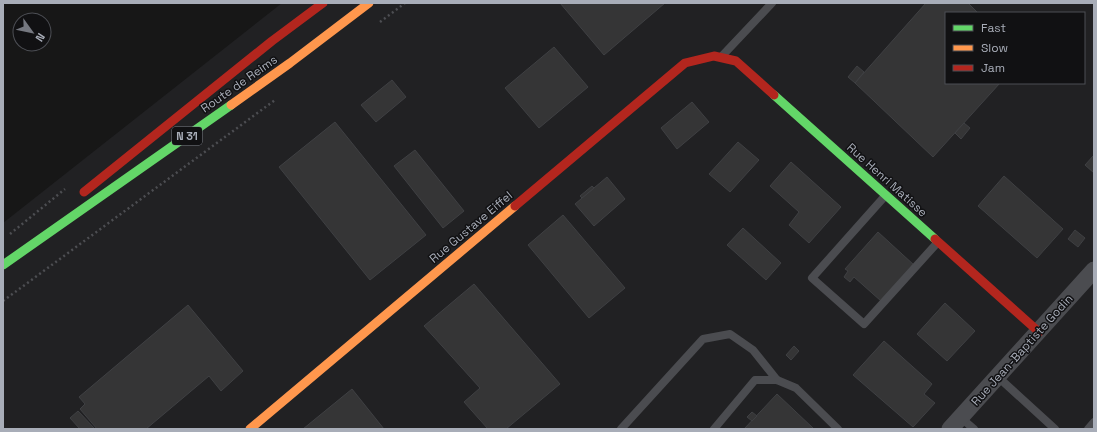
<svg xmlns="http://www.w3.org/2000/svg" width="1097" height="432" font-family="'Space Grotesk',sans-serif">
<rect width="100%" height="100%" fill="#171717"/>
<path fill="#212123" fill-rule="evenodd" d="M282,3h812v426h-1091v-206zM946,13h138v70h-138z"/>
<g fill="#353536" stroke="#3f4043">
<polygon points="560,3 665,3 604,55"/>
<polygon points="926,3 968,3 978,13 946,13 946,83 1000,83 933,157 855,83"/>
<polygon points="554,47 588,87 539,128 505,88"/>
<polygon points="857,66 864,72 855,83 848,77"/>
<polygon points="392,80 406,97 376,122 361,105"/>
<polygon points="692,102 709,122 677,149 661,128"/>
<polygon points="335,122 426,235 370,280 279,167"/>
<polygon points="964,123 970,128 961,139 955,133"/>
<polygon points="738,142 759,160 730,192 709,174"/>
<polygon points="415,150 464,211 443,228 394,166"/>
<polygon points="1094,155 1094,173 1085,165"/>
<polygon points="791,162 841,207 809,243 789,225 799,212 770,186"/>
<polygon points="1004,176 1063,229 1037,258 978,206"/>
<polygon points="607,177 625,199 594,226 575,204"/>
<polygon points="592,186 594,188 582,198 580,196"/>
<polygon points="563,215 625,288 589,318 528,245"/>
<polygon points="743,228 781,263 766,280 727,245"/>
<polygon points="1075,230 1085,238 1078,247 1068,239"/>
<polygon points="878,232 914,265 881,301 854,277 850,282 844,277 848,271 845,269"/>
<polygon points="474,284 560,384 506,429 488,429 464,402 480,388 424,326"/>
<polygon points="945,303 975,331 947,361 917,334"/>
<polygon points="188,305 243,371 221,391 209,376 146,429 97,429 80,409 85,404 79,397"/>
<polygon points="884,341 932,384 924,394 935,403 913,427 853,375"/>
<polygon points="794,346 799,351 791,360 786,355"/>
<polygon points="352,389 384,429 303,429"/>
<polygon points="777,394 814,429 744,429"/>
<polygon points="78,411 95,429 80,429 70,418"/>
<polygon points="752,412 757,416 752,421 747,417"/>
</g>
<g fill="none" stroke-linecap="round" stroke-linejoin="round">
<g stroke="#4d4e52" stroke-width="2.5" stroke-dasharray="2 3" stroke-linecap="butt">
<polyline points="380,22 405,3"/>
<polyline points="10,234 65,189"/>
<polyline points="3,301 275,100"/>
</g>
<g stroke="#4b4c50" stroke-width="8">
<polyline points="722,56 772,3"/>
<polyline points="885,196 812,278 864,324 938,242"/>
<polyline points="998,377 1055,429"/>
<polyline points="960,417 974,429"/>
<polyline points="621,429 703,339 730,334 753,350 777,380"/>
<polyline points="714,429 755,380 777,380 796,388 838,429"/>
<polyline points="1088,429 1094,422"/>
</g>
<polyline stroke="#4b4c50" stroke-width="17" points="950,429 1094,270"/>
<g stroke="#63d668" stroke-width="9">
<polyline points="774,95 935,239"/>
<polyline points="3,265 231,105"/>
</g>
<g stroke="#ff974d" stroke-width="9">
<polyline points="231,105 290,63 369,3"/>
<polyline points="250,429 515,206"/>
</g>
<g stroke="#b3261e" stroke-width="9">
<polyline points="84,192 272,41 323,3"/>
<polyline points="515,206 685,63 714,56 736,61 774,95"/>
<polyline points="935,239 1039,332"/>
</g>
</g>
<g text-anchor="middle" stroke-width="3" stroke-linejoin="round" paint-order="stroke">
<rect fill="#111113" stroke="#7b7e86" stroke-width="1" x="172" y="127" width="30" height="18" rx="3"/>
<g font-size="11" font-weight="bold" fill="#a8adb8">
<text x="187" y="140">N 31</text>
</g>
<g font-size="12" fill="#a8adb8" stroke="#111113">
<text transform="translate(239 84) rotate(-35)" y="4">Route de Reims</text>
<text transform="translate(887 180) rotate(42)" y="4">Rue Henri Matisse</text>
<text transform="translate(471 227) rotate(-40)" y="4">Rue Gustave Eiffel</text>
<text transform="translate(1022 350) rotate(-48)" y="4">Rue Jean-Baptiste Godin</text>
</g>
</g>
<rect width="1097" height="432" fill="none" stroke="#a8adb8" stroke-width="8"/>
<rect x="945" y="12" width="140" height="72" fill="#111113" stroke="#4d4f55"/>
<rect x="953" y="25" width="20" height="6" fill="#63d668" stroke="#4d4f55"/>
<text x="981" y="32" font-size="12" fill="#a8adb8">Fast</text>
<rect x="953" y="45" width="20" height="6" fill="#ff974d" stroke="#4d4f55"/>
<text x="981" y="52" font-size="12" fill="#a8adb8">Slow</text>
<rect x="953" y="65" width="20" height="6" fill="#b3261e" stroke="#4d4f55"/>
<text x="981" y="72" font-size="12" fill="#a8adb8">Jam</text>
<g transform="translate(32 32) rotate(123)"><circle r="19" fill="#111113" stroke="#4d4f55"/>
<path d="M0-3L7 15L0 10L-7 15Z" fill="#757880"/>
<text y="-6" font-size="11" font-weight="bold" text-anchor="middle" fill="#a8adb8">N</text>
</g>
</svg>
